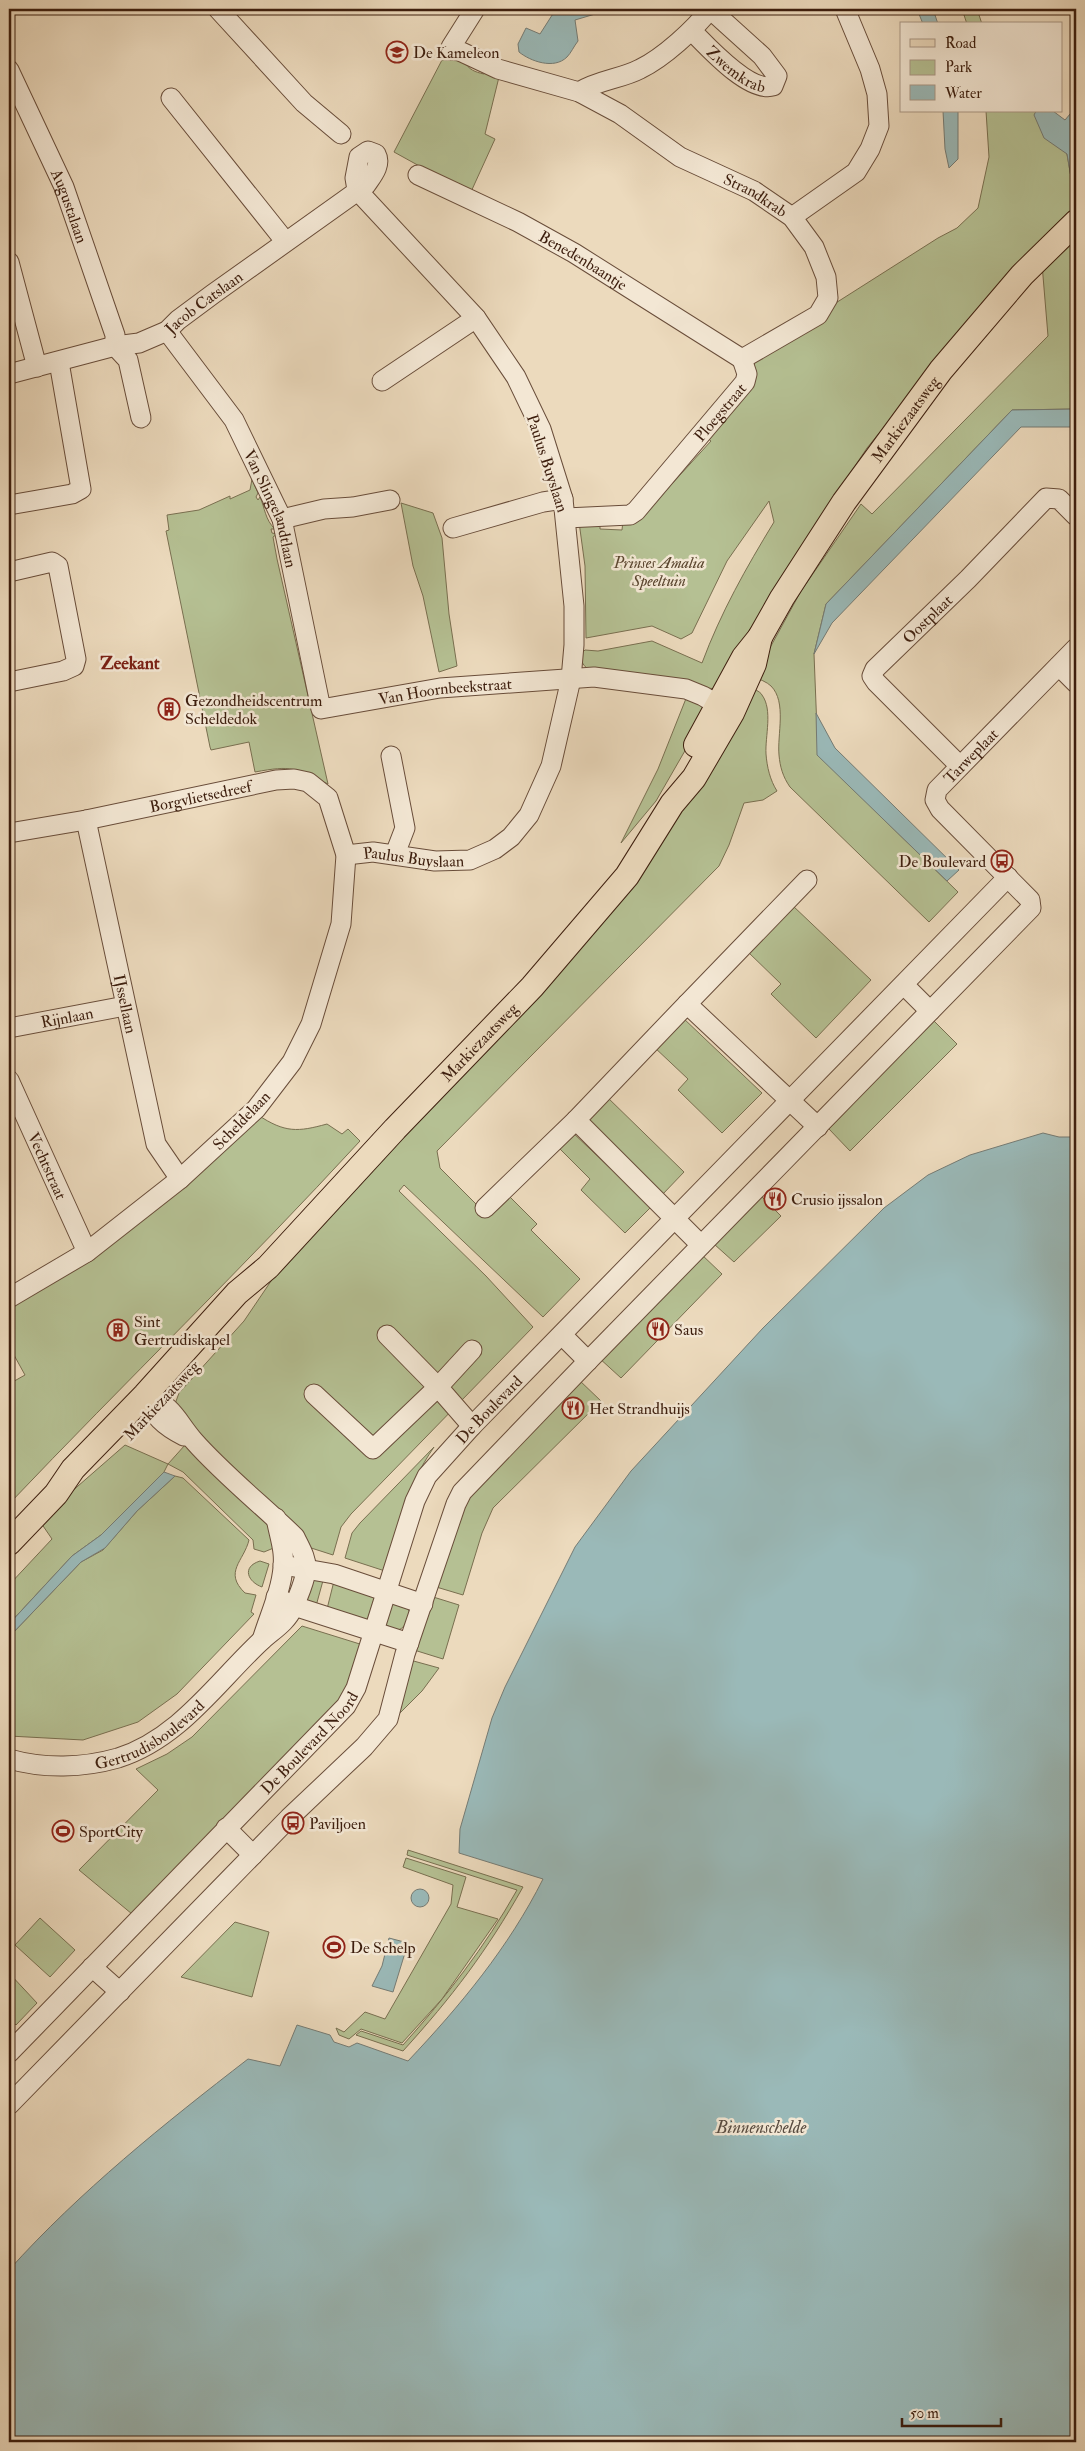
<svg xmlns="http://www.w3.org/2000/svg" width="1085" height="2451" font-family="'IM FELL Double Pica',serif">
<rect width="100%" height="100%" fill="#ecdabd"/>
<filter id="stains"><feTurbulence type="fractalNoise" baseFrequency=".004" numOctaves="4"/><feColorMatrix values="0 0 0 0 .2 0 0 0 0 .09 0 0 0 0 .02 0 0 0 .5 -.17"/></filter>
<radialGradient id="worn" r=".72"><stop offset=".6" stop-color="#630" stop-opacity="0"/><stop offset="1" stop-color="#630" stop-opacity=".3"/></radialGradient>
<g fill="#b5c093" stroke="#796f50">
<polygon points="962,9 977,9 982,24 967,24"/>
<path d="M442,60l22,1c5,9 11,11 20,13l2,-2 13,5 -14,57 10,5 -25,55 -76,-42z"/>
<path d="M986,111h50l-1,4 32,39 6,35 3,4v14l-19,18 -135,155 -55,68 -62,93 -90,148 -125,-19c-7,-4 -9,-8 -9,-16l4,-4 13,1 54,-10 50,22c19,-51 44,-95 72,-141l-5,-21 -42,60 -35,72 -11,6 -29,-13 -66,12 -1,-72 -6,-44 21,-1v8l22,1 1,-10 26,-11 62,-68 -5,-4 48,-62v-12l6,-6 71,-51 107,-68 19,-10 21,-20 11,-51z"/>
<path d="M1076,231v178l-64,1 -186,194 -12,50 4,101 140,137 -29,30 -139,-135c-7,-10 -10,-20 -11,-32 -2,-20 8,-53 -8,-69 -4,-4 -12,-7 -17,-9l47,-86 60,-87 11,10 176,-178 -6,-72z"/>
<path d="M252,479l6,14 -2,4 2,3 2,-3c5,11 5,23 15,32h-4l1,4 5,1 -4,3 4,22 51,225c-34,-16 -35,-19 -73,-12l-6,-30 -38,8 -1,-3 -44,-216 3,-1 -2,-15 32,-5 31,-14v3l20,-9z"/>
<polygon points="401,503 433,513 442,538 449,614 457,666 439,672 423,596 413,566"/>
<path d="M749,687c4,2 11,4 13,8 11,15 3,41 4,59 1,13 4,26 11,37l-14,9 -19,3 -15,42 -10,21 -282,285 3,17 47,47 20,-21 30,30 -6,6 49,49 -37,38 -139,-132 -5,6 87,85 47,51 -182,187 -10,13 -8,28 -28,-9 -105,-108 -25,-34 4,-11 65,-72 44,-65 344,-372 56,-82z"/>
<polygon points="687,696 705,707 705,716 656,801 621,843 658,769"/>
<polygon points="792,905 871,980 816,1038 771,994 781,984 747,951"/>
<polygon points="682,1017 762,1093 722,1133 678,1090 688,1079 653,1046"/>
<polygon points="933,1020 957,1044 850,1151 829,1129"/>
<polygon points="605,1095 684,1172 662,1195 582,1118"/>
<path d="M258,1115c27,18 40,17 69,9l15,10 6,-5 12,12c-114,124 -235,241 -351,363v-120l16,-9 -16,-29v-37l101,-66z"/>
<polygon points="570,1130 651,1207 625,1233 581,1190 590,1179 556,1145"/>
<polygon points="761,1196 781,1216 734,1262 714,1244"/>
<polygon points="700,1253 722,1274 621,1378 598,1357"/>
<polygon points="578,1379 601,1401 493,1508 482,1533 463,1595 433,1586 460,1505"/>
<polygon points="125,1445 168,1464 185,1445 265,1520 272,1531 276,1547 264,1552 254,1549 253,1540 183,1472 168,1464 164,1472 101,1535 72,1556 9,1624 9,1585 52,1539 39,1520"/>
<path d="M434,1447c-28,41 -36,77 -49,124l-40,-13 7,-25 8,-10z"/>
<path d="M175,1476l8,2 66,62c-5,21 -26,32 -4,53l11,2 -5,17 3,2 -77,80 -39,28 -55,18 -74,-4v-99l72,-75 22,-12 34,-39z"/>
<path d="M260,1561l9,3 -7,23c-14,-5 -21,-20 -2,-26z"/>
<polygon points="311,1573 324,1577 316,1606 305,1602"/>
<polygon points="334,1581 376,1593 367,1621 327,1609"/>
<polygon points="430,1596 459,1605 443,1659 414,1650"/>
<path d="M392,1602l16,7 2,4c-4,13 -11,25 -25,10z"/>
<polygon points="302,1626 363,1645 347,1695 132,1914 79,1870 158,1790 136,1769 167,1754 192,1737"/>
<polygon points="410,1660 439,1668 422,1691 378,1735"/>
<path d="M408,1850l115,37c-36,64 -71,110 -120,164l-47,-16 5,-4 42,14c43,-48 82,-98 114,-155l-110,-35z"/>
<polygon points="406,1858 466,1877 457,1907 498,1919 442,1999 402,2043 361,2029 349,2039 339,2035 336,2028 344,2032 365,2012 385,2019 451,1904 453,1885 403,1867"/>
<polygon points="40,1918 75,1950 50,1977 15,1945"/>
<polygon points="235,1922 269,1932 252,1997 181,1977"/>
<polygon points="9,1973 37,2003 16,2025 9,2019"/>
</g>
<g fill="#9ab9b8" stroke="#757b74">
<path d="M556,9h56l-37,11 3,21c-4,5 -7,12 -11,16 -13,13 -37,4 -48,-5l-1,-8 8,-16 14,6z"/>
<polygon points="917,9 933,9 938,24 923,24"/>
<polygon points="1076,107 1076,193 1073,189 1067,154 1044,138 1034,115 1036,111 1053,111 1065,120"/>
<polygon points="943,111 958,111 958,159 949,168 945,149"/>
<polygon points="1076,409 1076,427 1021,427 832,623 814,654 826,604 1012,410"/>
<polygon points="816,713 835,748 959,870 947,881 817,755"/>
<path d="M1043,1133l16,4h17v1305h-1067v-172c71,-79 155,-146 239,-211l32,7 17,-41 33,10 4,7 15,5 8,-4 51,18c52,-55 101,-114 135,-182l-84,-26 1,-24 32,-111 13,-31 70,-140 56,-76 132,-143 121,-120 44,-33 42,-20z"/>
<polygon points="164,1472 175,1476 137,1511 105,1548 81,1562 9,1637 9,1624 72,1556 101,1535"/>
<circle cx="420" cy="1898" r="9"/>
<polygon points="389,1938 408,1943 393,1992 372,1986 382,1966"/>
</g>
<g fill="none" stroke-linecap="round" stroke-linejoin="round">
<g stroke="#694d3a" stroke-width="21">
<g id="minor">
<polyline points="218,9 304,103 341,134"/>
<path id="s1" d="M475,9l-24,38 47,22 81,23 41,22 60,43 74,34 38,26 22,30 12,30 2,21 -10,17 -76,44"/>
<path id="s2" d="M692,31c16,16 57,62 81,55l4,-10 -15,-20 -52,-47"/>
<path id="s3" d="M9,70l55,117 51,148v11"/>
<path d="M579,92c19,-12 42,-13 61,-23 23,-11 55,-40 70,-60"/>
<polyline points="171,98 285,241"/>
<path id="s4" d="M418,175l100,47 56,31 168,106"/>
<polyline points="792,217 856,172 870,149 879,126 877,94 870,69 845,9"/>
<polyline points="9,262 37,367"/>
<path id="s5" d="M167,331l67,89 48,99 39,190 119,-21 154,-11 92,12 17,7 25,15"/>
<polyline points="115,346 128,360 141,418"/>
<path id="s6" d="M9,374l106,-28 24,-3 28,-12 11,-11 35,-26 153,-109c6,-9 16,-20 10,-31l-8,-3 -9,6 -4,21 2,12"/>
<polyline points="382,381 476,318"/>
<polyline points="9,505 72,494 81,489 59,362"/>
<path id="s7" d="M566,518l64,-3 6,-4 109,-129 2,-8 -5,-15"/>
<polyline points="282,519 324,509 353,507 390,500"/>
<polyline points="453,528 543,502 563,499"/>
<polyline points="9,572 52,562 58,566 76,659 74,666 63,671 9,682"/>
<polyline points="1059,666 1076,683"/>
<polyline points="391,756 405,828 395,854"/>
<path id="s8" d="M960,766l-84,-84 -4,-6 3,-7 93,-90 78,-81 13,1 17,17"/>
<path id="s9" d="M86,820l70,324 24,35"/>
<path id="s10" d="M9,833l77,-13 190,-40 18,-1 14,3 20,16 18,57 -5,69 -30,100 -19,38 -36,47 -76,70 -93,73 -78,46"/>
<path id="s11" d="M346,855l27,-3 62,9 35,-1 25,-11 16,-12 18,-22 22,-49 20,-87 3,-34v-39l-11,-107 -22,-70 -25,-52 -40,-59 -119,-128"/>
<polyline points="904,985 930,1011"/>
<polyline points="687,1004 807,880"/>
<path id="s12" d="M9,1028l116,-22"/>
<path id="s13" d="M9,1080l78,172"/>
<polyline points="485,1208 576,1120"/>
<polyline points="701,1245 576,1120 687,1004 818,1127"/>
<polyline points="562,1335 588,1361"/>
<polyline points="314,1394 373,1449 438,1387 387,1335"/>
<path d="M145,1395c8,21 19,31 39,41"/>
<polyline points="472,1426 438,1387 472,1350"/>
<polyline points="283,1565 334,1574 423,1604"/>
<polyline points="276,1597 294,1606 409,1643"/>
<path d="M262,1640c8,-27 24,-58 21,-87 -1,-11 -5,-23 -7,-35"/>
<path id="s14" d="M9,1759c35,10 74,9 109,-1 61,-19 99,-76 143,-117 12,-11 25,-18 32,-33 4,-8 13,-30 13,-39 1,-11 -7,-23 -11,-32 -32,-31 -72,-63 -101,-96 -18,-21 -20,-35 -49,-46"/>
<polyline points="226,1828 253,1855"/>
<polyline points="92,1967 120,1992"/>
<path id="s15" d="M9,2053l337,-347 10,-18 59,-187 12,-25 45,-50 536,-549"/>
<path id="s16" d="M9,2105l280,-287 75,-71 24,-28 17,-65 51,-150 6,-12 126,-131 443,-453 -1,-8 -90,-91 -5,-9 2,-10 139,-142"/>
</g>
</g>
<g stroke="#3d1e0e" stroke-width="26">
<g id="major">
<path id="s17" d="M696,745l48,-88 16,-20 22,-39 62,-96 97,-132 81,-95 54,-53"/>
<path id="s18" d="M9,1543l47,-49 17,-25 72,-74 92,-102 31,-26 127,-138 137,-142 95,-111 45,-72 22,-26 38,-65 22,-49 6,-27"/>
</g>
</g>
<use href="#minor" stroke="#f3e7d4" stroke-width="19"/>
<use href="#major" stroke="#ecdabd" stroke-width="24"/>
</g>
<defs>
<g id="school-ring" transform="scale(1.125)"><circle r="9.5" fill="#f3e7d4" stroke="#8f2418" stroke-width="1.5"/><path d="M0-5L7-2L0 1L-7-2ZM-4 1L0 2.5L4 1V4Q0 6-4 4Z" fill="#8f2418"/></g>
<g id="building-ring" transform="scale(1.125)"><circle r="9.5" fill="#f3e7d4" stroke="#8f2418" stroke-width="1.5"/><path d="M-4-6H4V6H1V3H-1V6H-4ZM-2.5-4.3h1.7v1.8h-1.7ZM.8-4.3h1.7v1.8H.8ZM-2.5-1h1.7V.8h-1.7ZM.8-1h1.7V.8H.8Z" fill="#8f2418"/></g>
<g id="bus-ring" transform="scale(1.125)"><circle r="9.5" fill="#f3e7d4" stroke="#8f2418" stroke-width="1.5"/><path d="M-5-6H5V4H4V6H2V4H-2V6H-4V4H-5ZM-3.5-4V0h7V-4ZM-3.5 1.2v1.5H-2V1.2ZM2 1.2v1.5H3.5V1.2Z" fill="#8f2418"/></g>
<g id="restaurant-ring" transform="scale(1.125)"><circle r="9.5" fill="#f3e7d4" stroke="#8f2418" stroke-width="1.5"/><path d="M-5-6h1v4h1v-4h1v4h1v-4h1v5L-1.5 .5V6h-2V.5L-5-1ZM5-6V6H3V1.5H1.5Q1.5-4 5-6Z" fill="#8f2418"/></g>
<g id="stadium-ring" transform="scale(1.125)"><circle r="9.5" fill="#f3e7d4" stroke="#8f2418" stroke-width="1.5"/><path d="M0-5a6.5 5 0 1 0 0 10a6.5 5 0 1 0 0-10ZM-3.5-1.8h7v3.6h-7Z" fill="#8f2418"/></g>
</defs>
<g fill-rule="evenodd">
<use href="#school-ring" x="397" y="52"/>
<use href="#building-ring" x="169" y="709"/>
<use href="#bus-ring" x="1002" y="861"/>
<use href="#restaurant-ring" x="775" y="1199"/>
<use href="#restaurant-ring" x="658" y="1329"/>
<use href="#building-ring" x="118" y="1330"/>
<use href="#restaurant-ring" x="573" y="1408"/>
<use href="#bus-ring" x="293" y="1823"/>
<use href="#stadium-ring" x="63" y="1831"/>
<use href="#stadium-ring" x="334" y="1947"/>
</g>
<g text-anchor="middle" stroke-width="5" stroke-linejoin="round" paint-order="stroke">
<g font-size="16" fill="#3d1e0e" stroke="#f3e7d4" text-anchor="start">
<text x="413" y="58">De Kameleon</text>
<text x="185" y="706">Gezondheidscentrum<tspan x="185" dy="18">Scheldedok</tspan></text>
<text x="986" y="867" text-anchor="end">De Boulevard</text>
<text x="791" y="1205">Crusio ijssalon</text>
<text x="134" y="1327">Sint<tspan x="134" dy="18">Gertrudiskapel</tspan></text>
<text x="674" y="1335">Saus</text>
<text x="589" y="1414">Het Strandhuijs</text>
<text x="309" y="1829">Paviljoen</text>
<text x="79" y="1837">SportCity</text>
<text x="350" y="1953">De Schelp</text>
</g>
<g font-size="16" fill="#3d1e0e" stroke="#f3e7d4">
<text dy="6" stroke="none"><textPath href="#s2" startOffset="59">Zwemkrab</textPath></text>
<text dy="6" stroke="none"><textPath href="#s1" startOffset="386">Strandkrab</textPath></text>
<text dy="6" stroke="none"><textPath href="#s3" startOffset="149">Augustalaan</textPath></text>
<text dy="6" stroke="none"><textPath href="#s4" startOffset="186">Benedenbaantje</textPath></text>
<text dy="6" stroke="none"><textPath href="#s6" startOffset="211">Jacob Catslaan</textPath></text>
<text dy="6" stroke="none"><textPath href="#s7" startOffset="201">Ploegstraat</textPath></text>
<text dy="6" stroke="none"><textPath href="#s17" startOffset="388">Markiezaatsweg</textPath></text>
<text transform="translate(548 463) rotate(72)" y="6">Paulus Buyslaan</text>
<text dy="6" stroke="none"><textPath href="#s5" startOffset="208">Van Slingelandtlaan</textPath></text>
<text dy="6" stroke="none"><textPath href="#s8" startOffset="206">Oostplaat</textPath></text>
<text dy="6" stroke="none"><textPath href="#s5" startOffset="541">Van Hoornbeekstraat</textPath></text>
<text dy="6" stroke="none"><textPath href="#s16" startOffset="1800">Tarweplaat</textPath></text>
<text dy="6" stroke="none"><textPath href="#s10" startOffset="195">Borgvlietsedreef</textPath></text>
<text dy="6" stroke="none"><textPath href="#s11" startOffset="68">Paulus Buyslaan</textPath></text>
<text dy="6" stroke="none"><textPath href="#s9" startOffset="188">IJssellaan</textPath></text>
<text dy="6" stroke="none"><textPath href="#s12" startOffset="59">Rijnlaan</textPath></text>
<text dy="6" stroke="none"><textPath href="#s18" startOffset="688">Markiezaatsweg</textPath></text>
<text transform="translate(241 1120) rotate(-46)" y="6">Scheldelaan</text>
<text dy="6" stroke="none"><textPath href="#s13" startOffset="94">Vechtstraat</textPath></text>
<text transform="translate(161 1400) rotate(-47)" y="6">Markiezaatsweg</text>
<text dy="6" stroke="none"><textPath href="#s15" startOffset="819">De Boulevard</textPath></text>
<text dy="6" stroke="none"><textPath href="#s14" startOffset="149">Gertrudisboulevard</textPath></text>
<text dy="6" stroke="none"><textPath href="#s15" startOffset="432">De Boulevard Noord</textPath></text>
</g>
<g font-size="16" font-style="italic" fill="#5b462f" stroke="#f3e7d4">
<text x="659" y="568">Prinses Amalia<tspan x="659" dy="18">Speeltuin</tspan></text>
</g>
<g font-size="18" font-weight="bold" fill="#7a1f14" stroke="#f3e7d4">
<text x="130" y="669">Zeekant</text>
</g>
<g font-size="18" font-style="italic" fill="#594c41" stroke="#f3e7d4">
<text x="761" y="2133">Binnenschelde</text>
</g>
</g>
<rect width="1085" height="2451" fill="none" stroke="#ecdabd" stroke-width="30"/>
<rect x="10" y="10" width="1065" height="2431" fill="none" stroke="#3d1e0e" stroke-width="2.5"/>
<rect x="15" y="15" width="1055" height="2421" fill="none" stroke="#3d1e0e"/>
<rect x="900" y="22" width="162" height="90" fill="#f3e7d4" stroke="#aa9785"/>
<rect x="910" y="39" width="25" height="8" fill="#ecdabd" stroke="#aa9785"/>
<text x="945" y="48" font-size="15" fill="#3d1e0e">Road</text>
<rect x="910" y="60" width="25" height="15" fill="#b5c093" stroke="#aa9785"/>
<text x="945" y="72" font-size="15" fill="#3d1e0e">Park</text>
<rect x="910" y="85" width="25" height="15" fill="#9ab9b8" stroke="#aa9785"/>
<text x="945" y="98" font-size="15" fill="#3d1e0e">Water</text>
<path d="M902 2418v8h99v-8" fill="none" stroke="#3d1e0e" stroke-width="2.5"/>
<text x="910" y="2418" font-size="15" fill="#3d1e0e" stroke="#f3e7d4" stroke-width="4" paint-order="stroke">50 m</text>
<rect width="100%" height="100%" filter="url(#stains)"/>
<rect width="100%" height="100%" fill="url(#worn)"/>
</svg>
